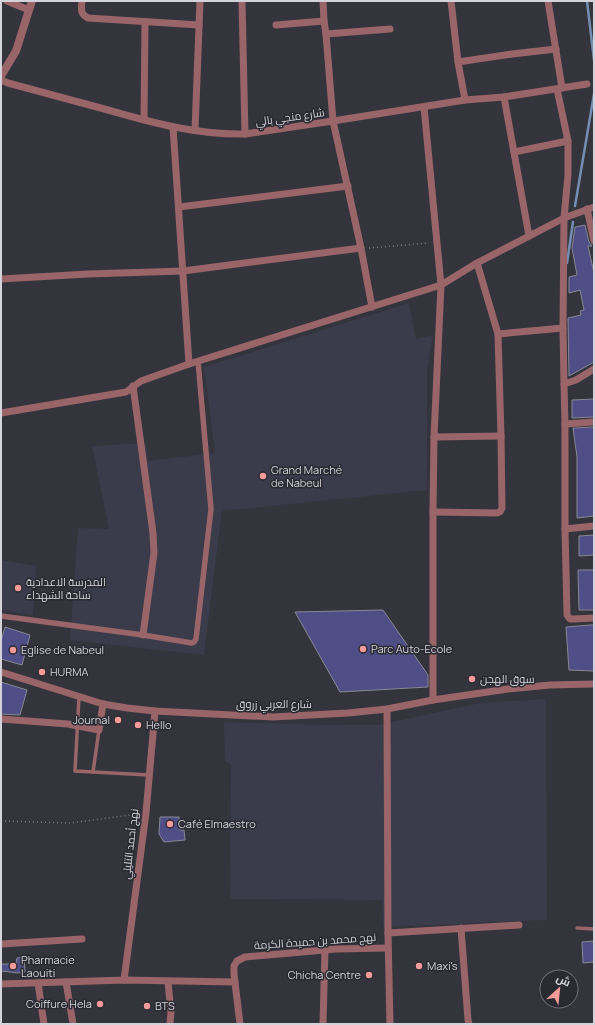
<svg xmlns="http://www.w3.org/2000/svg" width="595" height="1025" font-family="Manrope,Cairo,sans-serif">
<rect width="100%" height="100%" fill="#34343d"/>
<g fill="#3b3c4b">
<polygon points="409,303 416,339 433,335 427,370 427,490 222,511 204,655 70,640 78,528 109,529 92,446 146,443 148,461 215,453 204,367"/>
<polygon points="1,560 36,566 33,615 1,610"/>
<polygon points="546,699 547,920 383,927 382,900 230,899 231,765 225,761 224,722 284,724 378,725 480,703"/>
</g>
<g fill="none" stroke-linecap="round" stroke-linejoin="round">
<g stroke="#758eb3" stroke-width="2.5">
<polyline points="587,1 594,60"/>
<polyline points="575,206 594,94"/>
<polyline points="567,263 573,222"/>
</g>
</g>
<g fill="#504e86" stroke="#888893">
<polygon points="585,225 589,242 592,246 588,246 594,273 594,362 569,376 568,318 581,315 580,311 584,310 580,290 569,293 569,277 577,275 572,248 575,227"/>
<polygon points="594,399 594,417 572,418 572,400"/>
<polygon points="594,427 594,516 577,518 577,457 573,428"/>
<polygon points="594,535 594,555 579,556 579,536"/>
<polygon points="578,570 594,570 594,610 579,610"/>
<polygon points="383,610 428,675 428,687 340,692 295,612"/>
<polygon points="590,625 594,625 594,671 569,670 566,627"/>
<polygon points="5,627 30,635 22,665 1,659 1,641"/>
<polygon points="1,682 27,690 20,715 1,714"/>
<polygon points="160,817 179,817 180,830 184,830 185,840 164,842 159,834"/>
<polygon points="594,941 594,962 583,963 582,942"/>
<polygon points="24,957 25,972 18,973 1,971 1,964 16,964 17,958"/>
</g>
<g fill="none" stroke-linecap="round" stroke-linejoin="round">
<g stroke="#7a7a82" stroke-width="1.5" stroke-dasharray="1 3" stroke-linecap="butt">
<polyline points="369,248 429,243"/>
<polyline points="1,821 70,823 138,814"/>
</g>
<g stroke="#996568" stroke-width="3.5">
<polyline points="79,697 75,771 149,775"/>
<polyline points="93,772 99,730"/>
<polyline points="577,928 594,929"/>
</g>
<polyline stroke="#996568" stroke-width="5.5" points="1,616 143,635 192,643 194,642 196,639 211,509 198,361"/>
<g stroke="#996568" stroke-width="7">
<polyline points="7,1 29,10"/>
<path d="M82,1c-1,8 -2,13 6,17l111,7"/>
<polyline points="242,1 245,134"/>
<polyline points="323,1 324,21 326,34 333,121 361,248 372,307"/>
<polyline points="451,1 458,62 465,100"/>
<polyline points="548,1 562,88"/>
<polyline points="276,25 324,21"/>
<polyline points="326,34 390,29"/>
<polyline points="458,62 512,54 556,49"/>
<path d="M1,80l7,3c33,9 66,18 100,27 45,13 90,25 137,24l88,-13 132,-21 39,-3 83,-13"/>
<polyline points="504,97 529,236"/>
<polyline points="424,107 441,285 434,437 433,512 433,700"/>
<polyline points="144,120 145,22"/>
<polyline points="173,127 189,364"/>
<polyline points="195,130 200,1"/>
<polyline points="514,152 568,141"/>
<polyline points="179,207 348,186"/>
<polyline points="587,209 594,241"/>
<polyline points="1,279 88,274 183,271 361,248"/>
<polyline points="563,328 564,384"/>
<polyline points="498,334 563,328 564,218 568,175 568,141 557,89"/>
<polyline points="594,369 576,380 564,384 565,424 565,529 567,615 570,619 573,619 594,618"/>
<polyline points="133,386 153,533 154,553 143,635"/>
<polyline points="1,413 126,392 141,381 189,364 441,285 477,263 564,218 594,207"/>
<polyline points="565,424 594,422"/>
<polyline points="434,437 501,436"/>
<polyline points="433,512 497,513 500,512 502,508 501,436 498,334 477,263"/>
<polyline points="565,529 594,526"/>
<polyline points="1,672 103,704 127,708 155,711 273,717 348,713 387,709 433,700 508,689 550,685 594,684"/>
<polyline points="387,709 388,933 390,1024"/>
<polyline points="1,719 68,724 99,730 103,704"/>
<polyline points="461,928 468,1020 469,1024"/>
<polyline points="388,933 519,925"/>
<polyline points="1,944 82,939"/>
<polyline points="124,980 146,813 155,711"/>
<polyline points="66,982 73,1024"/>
<polyline points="168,982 171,1012 170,1024"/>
<polyline points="38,983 44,1024"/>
<polyline points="1,984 124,980 235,982"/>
<polyline points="240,1024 234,974 234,966 237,961 245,957 336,949 388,948"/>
<polyline points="323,1024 325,949"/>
</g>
<polyline stroke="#996568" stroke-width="8" points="1,76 16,51 29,10 32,1"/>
</g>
<g fill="#f59b99" stroke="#2a2a33" stroke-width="1.5">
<circle cx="263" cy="476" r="4"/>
<circle cx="18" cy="588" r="4"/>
<circle cx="363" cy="649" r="4"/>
<circle cx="13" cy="650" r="4"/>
<circle cx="42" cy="672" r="4"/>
<circle cx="472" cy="679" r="4"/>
<circle cx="118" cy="720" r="4"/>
<circle cx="138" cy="725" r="4"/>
<circle cx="170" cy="824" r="4"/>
<circle cx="13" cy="966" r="4"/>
<circle cx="419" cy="966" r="4"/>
<circle cx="369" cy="975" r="4"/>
<circle cx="100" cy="1004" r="4"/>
<circle cx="147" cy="1006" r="4"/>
</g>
<g text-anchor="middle" stroke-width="3" stroke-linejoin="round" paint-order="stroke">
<g font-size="11" fill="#d3d3d9" stroke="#2a2a33">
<text transform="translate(290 117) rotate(-8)" y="4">شارع منجي بالي</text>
<text x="274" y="708">شارع العربي زروق</text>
<text transform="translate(130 844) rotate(-83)" y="4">نهج أحمد التليلي</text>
<text transform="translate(315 941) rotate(-4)" y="4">نهج محمد بن حميدة الكرمة</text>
</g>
<g font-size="11" fill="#d3d3d9" stroke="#2a2a33" text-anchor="start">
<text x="271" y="474">Grand Marché<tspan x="271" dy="13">de Nabeul</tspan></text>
<text x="26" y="586">المدرسة الاعدادية<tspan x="26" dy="13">ساحة الشهداء</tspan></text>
<text x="371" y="653">Parc Auto-Ecole</text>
<text x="21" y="654">Eglise de Nabeul</text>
<text x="50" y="676">HURMA</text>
<text x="480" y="683">سوق الهجن</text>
<text x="110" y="724" text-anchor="end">Journal</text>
<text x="146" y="729">Hello</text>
<text x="178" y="828">Café Elmaestro</text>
<text x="21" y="964">Pharmacie<tspan x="21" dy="13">Laouiti</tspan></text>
<text x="427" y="970">Maxi's</text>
<text x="361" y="979" text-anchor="end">Chicha Centre</text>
<text x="92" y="1008" text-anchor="end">Coiffure Hela</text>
<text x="155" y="1010">BTS</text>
</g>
</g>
<rect width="595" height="1025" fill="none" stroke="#d3d3d9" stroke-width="4"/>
<g transform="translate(559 989) rotate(27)"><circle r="19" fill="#2a2a33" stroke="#6e6e75"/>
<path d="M0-3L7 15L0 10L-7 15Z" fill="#f59b99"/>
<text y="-6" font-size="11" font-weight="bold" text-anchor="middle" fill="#d3d3d9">ش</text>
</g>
</svg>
